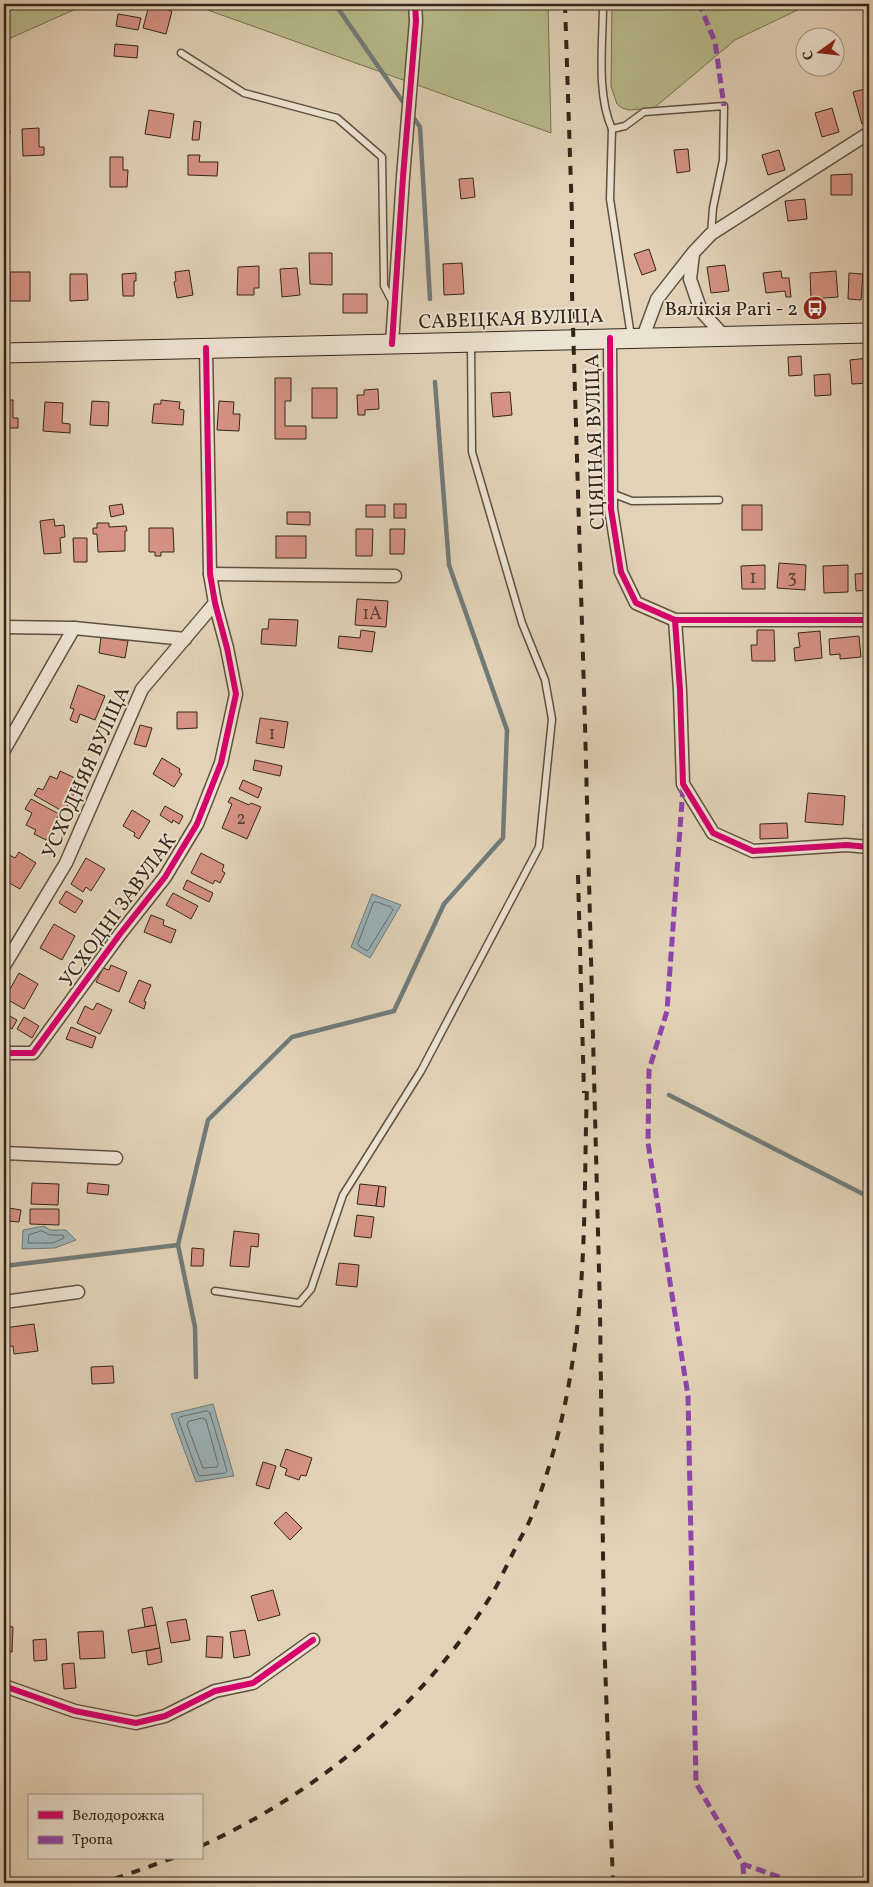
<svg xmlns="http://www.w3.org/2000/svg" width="873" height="1887" font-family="Vollkorn,serif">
<rect width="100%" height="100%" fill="#e2d3b8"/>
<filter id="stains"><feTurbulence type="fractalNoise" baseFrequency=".004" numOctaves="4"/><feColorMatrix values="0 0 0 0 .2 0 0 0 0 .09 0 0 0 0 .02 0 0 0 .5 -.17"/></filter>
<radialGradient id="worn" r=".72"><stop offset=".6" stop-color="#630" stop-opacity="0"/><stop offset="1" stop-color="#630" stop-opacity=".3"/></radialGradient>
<g fill="#b8bb8b" stroke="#767052">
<polygon points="4,4 87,4 4,41"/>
<polygon points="191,4 548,4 551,133"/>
<polygon points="612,4 810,4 735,40 654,108 629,110 622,108 617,104 611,86"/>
</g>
<g fill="#9bb4bb" stroke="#717b7a">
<polygon points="372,894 401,905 370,958 351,947"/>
<polygon points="44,1226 50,1230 66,1230 76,1240 55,1248 22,1249 23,1230"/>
<polygon points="213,1404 234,1476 196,1482 171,1414"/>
</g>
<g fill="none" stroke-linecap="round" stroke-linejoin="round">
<g stroke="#676d6a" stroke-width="1">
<polygon points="374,902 377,902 391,907 393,910 369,949 367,951 359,946 358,944"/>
<polygon points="42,1231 50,1235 63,1235 64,1238 53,1243 28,1243 29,1235"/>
<polygon points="207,1411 210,1413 227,1471 225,1473 200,1476 198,1474 178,1419 180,1417"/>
<polygon points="203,1418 206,1420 218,1464 217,1467 203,1468 187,1425 188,1422"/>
</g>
<g stroke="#717b7a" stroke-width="4.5">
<polyline points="335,4 405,105"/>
<polyline points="411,114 420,127 430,299"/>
<polyline points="669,1095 869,1197"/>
<polyline points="4,1266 178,1245"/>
<polyline points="196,1377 195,1327 178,1245 208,1120 292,1037 394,1011 444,904 503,838 507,730 449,565 435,382"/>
</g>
</g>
<g fill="#d69284" stroke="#332619">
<polygon points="149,5 172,11 166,34 143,28"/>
<polygon points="118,14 141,18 138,30 116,26"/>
<polygon points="115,44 138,46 137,58 114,56"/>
<polygon points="869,88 869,122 862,124 853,92"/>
<polygon points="832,108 839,132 822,137 815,113"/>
<polygon points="149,110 174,114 170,138 145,134"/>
<polygon points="194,121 201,122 199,140 192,140"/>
<polygon points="39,128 39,147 44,147 44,155 23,156 22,129"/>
<polygon points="4,130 10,130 9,139 4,139"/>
<polygon points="688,149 690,171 677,173 674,150"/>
<polygon points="779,150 785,170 768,175 762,155"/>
<polygon points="188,155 200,155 199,162 218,162 217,176 188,175"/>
<polygon points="110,157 123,157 123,170 128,170 127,187 110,187"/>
<polygon points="852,174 852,195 831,195 831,175"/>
<polygon points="473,178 475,197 461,199 459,179"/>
<polygon points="805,199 807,219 788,221 785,201"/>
<polygon points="649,249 656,270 642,275 634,254"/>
<polygon points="309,253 332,253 332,285 310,284"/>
<polygon points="462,263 464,294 444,295 443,264"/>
<polygon points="725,265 729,291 711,293 707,267"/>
<polygon points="259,266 259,288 254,288 254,295 237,295 238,267"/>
<polygon points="297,268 300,295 282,297 280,269"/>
<polygon points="189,270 193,295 177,298 174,282 176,281 175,272"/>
<polygon points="781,271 782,278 789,278 791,297 786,297 785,291 766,293 763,273"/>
<polygon points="836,271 838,297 811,299 810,273"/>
<rect x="10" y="272" width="20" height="29"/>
<polygon points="136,273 136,281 134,281 134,296 123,296 122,274"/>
<polygon points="849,273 863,274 861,300 848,299"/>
<polygon points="70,274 87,274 88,300 70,301"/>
<rect x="343" y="294" width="24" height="19"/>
<polygon points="801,356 802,375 789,376 788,357"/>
<polygon points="868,358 869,383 852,384 850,360"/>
<polygon points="830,374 831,395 815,396 814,375"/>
<polygon points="275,378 291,378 291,401 285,401 285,426 306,426 306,439 275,439"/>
<rect x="312" y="388" width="25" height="30"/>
<polygon points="378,389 379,409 365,410 365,415 358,415 357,395 364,395 364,390"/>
<polygon points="510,392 512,415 493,417 491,393"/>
<polygon points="4,400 13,400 13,418 18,418 18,428 4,428"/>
<polygon points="161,400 180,402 179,409 184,410 183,425 152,423 154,404 161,404"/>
<polygon points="92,401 109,402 108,426 90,425"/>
<polygon points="219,401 234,402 233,414 240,414 239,431 217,430"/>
<polygon points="45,402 63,403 62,423 70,424 70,433 43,431"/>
<polygon points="122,504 124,514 111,517 109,506"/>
<rect x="394" y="504" width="12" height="14"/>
<rect x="366" y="505" width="19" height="12"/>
<rect x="742" y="505" width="20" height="25"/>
<polygon points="287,512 310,512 310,525 287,524"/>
<polygon points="54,519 55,526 64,525 65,537 60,538 61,553 44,554 40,521"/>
<polygon points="97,523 109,523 109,527 126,526 127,531 125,531 125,551 98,552 97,534 93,534 93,528 97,528"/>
<polygon points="149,528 173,528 174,552 161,552 161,556 155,556 155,552 149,552"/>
<polygon points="356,529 373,529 372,556 356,556"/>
<polygon points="390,529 405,529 404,554 390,554"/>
<rect x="276" y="536" width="30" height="22"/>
<polygon points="73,538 87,538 87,562 74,562"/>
<polygon points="779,563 806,565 805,590 777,588"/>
<polygon points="765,565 765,589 742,589 741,566"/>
<polygon points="848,565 848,592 824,593 823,566"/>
<polygon points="869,573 869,590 856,591 855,574"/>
<polygon points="357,599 388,601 386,627 355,625"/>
<polygon points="269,619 298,620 296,646 261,644 262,629 268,629"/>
<polygon points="361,630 375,632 372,652 338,648 339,636 360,638"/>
<polygon points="757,630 774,630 775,661 752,661 751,645 757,645"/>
<polygon points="820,631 822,658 795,661 794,648 800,647 798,633"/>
<polygon points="859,636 861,657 840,659 840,654 830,655 829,639"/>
<polygon points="101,637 128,641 125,658 99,653"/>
<polygon points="78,685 105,696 95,720 80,714 77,723 70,720 74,709 70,708"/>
<polygon points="177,712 197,712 197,728 177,729"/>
<polygon points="260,718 288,722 284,748 256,743"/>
<polygon points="140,725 152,728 146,747 134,744"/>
<polygon points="162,758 180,769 179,772 182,774 174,787 153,774"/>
<polygon points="255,760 282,766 280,776 253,770"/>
<polygon points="60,771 73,777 76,790 64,812 34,795 38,788 43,790 50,776 57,779"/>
<polygon points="243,780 262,788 258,798 239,789"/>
<polygon points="808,793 845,796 843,825 805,822"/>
<polygon points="231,797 249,805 251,803 261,807 247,839 222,828 232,804 228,802"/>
<polygon points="31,799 59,814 46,840 34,834 36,830 26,825 32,813 25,809"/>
<polygon points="165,806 183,816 179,824 173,820 172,823 160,815"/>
<polygon points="865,806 869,806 869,828 863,827"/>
<polygon points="132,810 150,821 139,839 134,836 135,833 123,826"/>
<polygon points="787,823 788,838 760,839 760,824"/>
<polygon points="19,852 36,863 20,889 4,880 4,865 9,855 15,858"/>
<polygon points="201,853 224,865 222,871 225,873 220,883 215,880 213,884 191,873"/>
<polygon points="86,858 105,869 91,891 86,887 83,892 71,884"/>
<polygon points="187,880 213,893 209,902 183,889"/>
<polygon points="66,891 83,901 75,913 59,903"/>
<polygon points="173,893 198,906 191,919 166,905"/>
<polygon points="151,915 164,920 163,925 176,930 171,943 144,932"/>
<polygon points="54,924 75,936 62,960 40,948"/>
<polygon points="111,965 127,972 119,992 96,982 103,968 109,970"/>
<polygon points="19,973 38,984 24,1009 5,998"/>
<polygon points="139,980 151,985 144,1001 146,1002 144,1009 129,1002"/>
<polygon points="97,1003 112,1010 100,1034 77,1023 85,1006 93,1010"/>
<polygon points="4,1013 17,1020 12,1029 4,1024"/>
<polygon points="24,1017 39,1026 32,1038 17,1029"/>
<polygon points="71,1027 96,1037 92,1048 66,1039"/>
<polygon points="32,1183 59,1184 58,1205 31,1204"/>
<polygon points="88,1183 109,1185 108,1195 87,1193"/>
<polygon points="360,1184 379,1186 376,1206 357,1204"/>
<polygon points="379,1186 386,1187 384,1207 376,1206"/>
<polygon points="9,1208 21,1210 19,1222 7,1221"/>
<polygon points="30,1209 59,1209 59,1225 30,1224"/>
<polygon points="357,1215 374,1217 371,1238 354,1236"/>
<polygon points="234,1231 259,1234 258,1247 251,1246 249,1267 230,1266"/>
<polygon points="192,1248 204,1249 203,1266 191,1266"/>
<polygon points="339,1263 359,1265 357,1287 336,1285"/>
<polygon points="34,1324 38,1351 14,1354 13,1346 4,1347 4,1328"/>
<polygon points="113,1366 114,1383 92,1384 91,1367"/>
<polygon points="286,1449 312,1458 306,1476 301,1475 299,1480 285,1475 287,1469 280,1466"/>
<polygon points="263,1462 276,1466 269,1489 256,1485"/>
<polygon points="286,1512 302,1528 290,1540 274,1523"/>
<polygon points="273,1590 280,1615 258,1621 251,1596"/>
<polygon points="152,1607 156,1625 145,1627 142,1609"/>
<polygon points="186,1619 190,1640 171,1643 167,1622"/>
<polygon points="156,1625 160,1648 132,1653 128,1630"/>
<polygon points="4,1626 13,1627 12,1652 4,1652"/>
<polygon points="245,1630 250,1655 234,1658 230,1632"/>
<polygon points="103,1631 105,1658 80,1659 78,1632"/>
<polygon points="207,1636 223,1637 222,1658 206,1657"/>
<polygon points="46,1639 47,1660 34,1661 33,1640"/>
<polygon points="160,1648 162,1662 148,1665 146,1651"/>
<polygon points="74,1663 76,1688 64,1689 62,1664"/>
</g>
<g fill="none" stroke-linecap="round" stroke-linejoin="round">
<g stroke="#5f5141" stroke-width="9">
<g id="service">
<path d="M603,4c0,39 -7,89 9,125l13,-3 19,-14 80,-6 -1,54 -10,48 -2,26"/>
<polyline points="181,53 244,93 337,118 382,157 384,286 393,303"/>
<polyline points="612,129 610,199 631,336"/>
<polyline points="611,493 632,501 719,500"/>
<polyline points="215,1291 299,1303 311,1289 343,1195 421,1071 539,847 552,719 545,680 522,623 472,452 471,345"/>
</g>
</g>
<g stroke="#5f5141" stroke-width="15">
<g id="minor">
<polyline points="693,254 690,279 701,311 724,336"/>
<polyline points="643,337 657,299 693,253 711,234 869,133"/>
<polyline points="610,338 611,509 621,572 636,603 675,620 869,620"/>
<polyline points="392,344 403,177 416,21 415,4"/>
<polyline points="210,574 395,576"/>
<polyline points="675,620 680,690 683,784 713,833 753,851 846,845 869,847"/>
<polyline points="4,627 74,628 185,639"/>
<polyline points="4,750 74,628"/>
<polyline points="4,966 66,863 142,689 215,603"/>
<polyline points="4,1053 33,1053 120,934 165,877 197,824 221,763 236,694 227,648 215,603 210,574 206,348"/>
<polyline points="4,1153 116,1158"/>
<polyline points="4,1302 78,1292"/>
<polyline points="4,1686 75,1711 136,1723 165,1716 215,1691 253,1683 313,1640"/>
</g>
</g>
<g stroke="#332619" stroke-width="21">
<polyline id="secondary" points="4,353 869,333"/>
</g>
<use href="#service" stroke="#ece2d1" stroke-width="6"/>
<use href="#minor" stroke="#ece2d1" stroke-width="12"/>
<use href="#secondary" stroke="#ece2d1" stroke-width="19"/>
<g stroke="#332619" stroke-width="4" stroke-dasharray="9 9" stroke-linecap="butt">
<polyline points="565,4 572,217 572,293 585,724 600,1310 604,1635 613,1883"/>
<polyline points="578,875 584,1093"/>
<path d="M201,1846c117,-53 224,-142 291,-252 8,-13 14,-28 21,-41 5,-11 12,-22 17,-33 20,-49 34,-102 42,-155 15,-92 12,-186 15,-279"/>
<polyline points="97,1883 117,1878 173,1858"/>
</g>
<g stroke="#8e44ad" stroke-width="5" stroke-dasharray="10 5" stroke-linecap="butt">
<polyline points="696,4 701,8 715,42 724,106"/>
<polyline points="683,787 667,1011 649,1070 648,1143 688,1396 696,1783 743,1864 796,1883"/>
<polyline points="743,1864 744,1883"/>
</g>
<g stroke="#ece2d1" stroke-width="9">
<g id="cycleway">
<polyline points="610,338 611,509 621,572 636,603 675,620 869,620"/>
<polyline points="392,344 403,177 416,21 415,4"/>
<polyline points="675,620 680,690 683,784 713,833 753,851 846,845 869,847"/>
<polyline points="4,1053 33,1053 120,934 165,877 197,824 221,763 236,694 227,648 215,603 210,574 206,348"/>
<polyline points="4,1686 75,1711 136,1723 165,1716 215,1691 253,1683 313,1640"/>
</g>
</g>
<use href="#cycleway" stroke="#d6006c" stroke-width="6"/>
</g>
<defs>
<g id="bus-disc" transform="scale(1.25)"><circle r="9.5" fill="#8f2418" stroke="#ece2d1"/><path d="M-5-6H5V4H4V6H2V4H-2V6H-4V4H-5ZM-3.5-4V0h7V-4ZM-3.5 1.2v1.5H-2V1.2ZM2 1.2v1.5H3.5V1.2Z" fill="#fff"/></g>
</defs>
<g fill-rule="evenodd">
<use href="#bus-disc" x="815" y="308"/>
</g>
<g text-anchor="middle" stroke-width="4" stroke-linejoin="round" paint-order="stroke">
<g font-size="18" fill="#5c4134">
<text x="753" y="583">1</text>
<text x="792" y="583">3</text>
<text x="372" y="619">1А</text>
<text x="272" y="739">1</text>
<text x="241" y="824">2</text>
</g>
<g font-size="20" fill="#332619" stroke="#ece2d1" text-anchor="end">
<text x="798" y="315">Вялікія Рагі - 2</text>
</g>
<g font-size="20" fill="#332619" stroke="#ece2d1">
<text transform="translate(511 318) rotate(-2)" y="7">САВЕЦКАЯ ВУЛІЦА</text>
<text transform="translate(594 442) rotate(-92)" y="7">СЦЯПНАЯ ВУЛІЦА</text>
<text transform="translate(85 772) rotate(-66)" y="7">УСХОДНЯЯ ВУЛІЦА</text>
<text transform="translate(117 910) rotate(-54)" y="7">УСХОДНІ ЗАВУЛАК</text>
</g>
</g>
<rect width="873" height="1887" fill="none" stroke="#e2d3b8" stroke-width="20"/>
<rect x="5" y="5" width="863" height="1877" fill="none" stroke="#332619" stroke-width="2.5"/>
<rect x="10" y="10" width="853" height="1867" fill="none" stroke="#332619"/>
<rect x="28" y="1794" width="175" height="65" fill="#ece2d1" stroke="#a29787"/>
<rect x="38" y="1811" width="25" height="8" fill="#d6006c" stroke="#a29787"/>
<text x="72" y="1820" font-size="15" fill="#332619">Велодорожка</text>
<rect x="38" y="1836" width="25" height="8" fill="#8e44ad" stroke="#a29787"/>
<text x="72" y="1844" font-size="15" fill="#332619">Тропа</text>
<g transform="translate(820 52) rotate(255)"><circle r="24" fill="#ece2d1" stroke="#a29787"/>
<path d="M0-4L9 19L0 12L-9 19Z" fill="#8f2418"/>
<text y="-8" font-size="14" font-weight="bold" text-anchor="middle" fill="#332619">С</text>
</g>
<rect width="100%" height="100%" filter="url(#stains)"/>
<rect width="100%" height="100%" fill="url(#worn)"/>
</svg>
